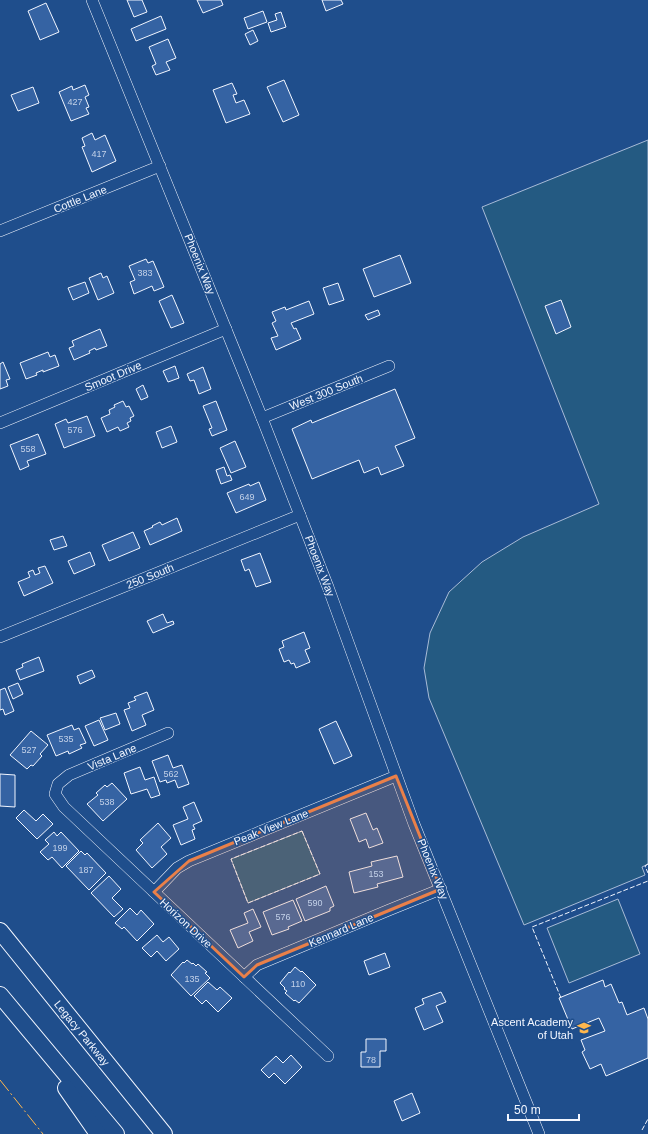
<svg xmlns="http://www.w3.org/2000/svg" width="648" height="1134" font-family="Arial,sans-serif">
<rect width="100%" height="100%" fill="#1f4e8c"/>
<g fill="#245a82" stroke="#a8bbd7">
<polygon points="648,140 648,864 642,867 645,875 524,925 429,698 424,668 430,633 449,592 482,562 523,537 599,504 482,207"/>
<polygon points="302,831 320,874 248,903 231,859"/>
<polygon points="618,899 640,954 569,983 547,928"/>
</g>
<g fill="#3563a3" stroke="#f2f6ff">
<polygon points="127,0 142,0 147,12 134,17"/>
<polygon points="197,0 221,0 223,5 203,13"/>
<polygon points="322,0 341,0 343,4 326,11"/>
<polygon points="46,3 59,32 40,40 28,11"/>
<polygon points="263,11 267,22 248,29 244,18"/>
<polygon points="281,12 286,27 271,32 268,23 277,20 275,14"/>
<polygon points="161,16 166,29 136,41 131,29"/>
<polygon points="253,30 258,41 250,45 245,34"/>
<polygon points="168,39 176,58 166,62 170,70 156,75 152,66 156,64 149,47"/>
<polygon points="284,80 299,115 283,122 267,87"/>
<polygon points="232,83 237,94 233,95 236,103 244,100 250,114 226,123 213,90"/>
<polygon points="85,85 89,95 85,97 89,107 86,108 89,114 71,121 59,92 72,86 73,90"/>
<polygon points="33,87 39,103 18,111 11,95"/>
<polygon points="92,133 95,140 105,135 116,161 92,172 82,147 85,146 82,138"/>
<polygon points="400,255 411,283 374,297 363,269"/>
<polygon points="146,259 148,263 153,261 164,287 154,291 152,286 134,294 130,282 135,280 129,266"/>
<polygon points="101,273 103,278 107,276 114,293 98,300 89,278"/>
<polygon points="85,282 89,293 73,300 68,288"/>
<polygon points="338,283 344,300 329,305 323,288"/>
<polygon points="172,295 184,323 171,328 159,301"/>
<polygon points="561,300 571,327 556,334 545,306"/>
<polygon points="309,301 314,314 291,323 294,329 296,328 301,339 276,350 271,338 278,336 272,323 276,321 272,312 285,307 286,310"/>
<polygon points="378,310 380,315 368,320 365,315"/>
<polygon points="100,329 107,346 96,350 95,348 89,351 90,353 74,360 69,348 74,346 72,341"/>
<polygon points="48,352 50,357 55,355 59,366 43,372 43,370 36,373 37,375 26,379 20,363"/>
<polygon points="3,362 10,379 6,380 8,386 0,389 0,364"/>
<polygon points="175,366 179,378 168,382 163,371"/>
<polygon points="203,367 211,389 199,394 194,380 190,381 187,374"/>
<polygon points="143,385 148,397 141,400 136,389"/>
<polygon points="395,389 415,438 395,446 404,466 381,475 378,467 364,473 359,460 312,479 292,429 311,420 312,423"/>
<polygon points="123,401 126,407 129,406 134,416 130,418 131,421 127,423 129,427 120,431 118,427 107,432 101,418 110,414 109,410 115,407 114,405"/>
<polygon points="216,401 227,430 212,436 209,429 212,428 203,406"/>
<polygon points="87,416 95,436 64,448 55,424 66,419 68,423"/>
<polygon points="171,426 177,442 162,448 156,432"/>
<polygon points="38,434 46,454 27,461 29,466 20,470 10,445"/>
<polygon points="235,441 246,467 231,473 220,448"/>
<polygon points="224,467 227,476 230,475 232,480 221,484 216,470"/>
<polygon points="259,482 266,500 236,513 227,493 249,484 250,486"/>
<polygon points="177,518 182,531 150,545 144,531 153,527 152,526 160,522 162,525"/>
<polygon points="133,532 140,548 109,561 102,545"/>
<polygon points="63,536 67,546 54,550 50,540"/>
<polygon points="90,552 95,565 74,574 68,561"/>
<polygon points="260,553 271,582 256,587 249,569 245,571 241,560"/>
<polygon points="45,566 53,583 24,596 18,582 30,577 28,572 33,570 35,575 40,573 38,568"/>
<polygon points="163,614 167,623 173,621 174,624 153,633 147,621"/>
<polygon points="304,632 310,648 305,650 310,662 296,668 294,663 291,664 289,660 284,662 279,649 284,647 282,641"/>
<polygon points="39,657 44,671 20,680 16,670 23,667 22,664"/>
<polygon points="92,670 95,677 80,684 77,676"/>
<polygon points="18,683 23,694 13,699 8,687"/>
<polygon points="5,688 14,711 5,715 3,709 0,710 0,690"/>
<polygon points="147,692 154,710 142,715 146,725 132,731 124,710 130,708 128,703 136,700 134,697"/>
<polygon points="116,713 120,724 105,730 100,718"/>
<polygon points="99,720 108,740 94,746 85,726"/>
<polygon points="336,721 352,756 334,764 319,729"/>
<polygon points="72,725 74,730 79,728 86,743 80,745 82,748 69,754 68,751 56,756 47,735"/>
<polygon points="31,731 48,745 40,754 42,756 33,766 31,765 27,769 10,755"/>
<polygon points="168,755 173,768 182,765 189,784 178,788 175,780 167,783 166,780 160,782 152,761"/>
<polygon points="140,767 145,780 154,777 160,795 151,798 147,789 131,794 124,773"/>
<polygon points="0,774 15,775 15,807 0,806"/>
<polygon points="112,783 127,799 103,821 87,804 98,795 96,793 105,785 107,787"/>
<polygon points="194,802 202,821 193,825 195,829 192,830 195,839 181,845 173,825 188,819 183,807"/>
<polygon points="24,810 36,821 43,814 53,824 37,839 16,818"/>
<polygon points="366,813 373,830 377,828 383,843 369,848 366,839 359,842 350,819"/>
<polygon points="158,823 171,838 161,847 167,854 152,868 136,850 143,843 140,840"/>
<polygon points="54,832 57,836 61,832 79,851 62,868 52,857 48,860 40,852 49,844 45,840"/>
<polygon points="81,851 85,855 87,853 106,873 89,890 66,866"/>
<polygon points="397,856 403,877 377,884 378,887 354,893 349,872 372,866 371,862"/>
<polygon points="109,876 121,889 112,898 123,909 114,917 91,893"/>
<polygon points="326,886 334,906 330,908 330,911 305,921 296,899"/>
<polygon points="293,900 302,921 288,927 289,929 272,935 263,912"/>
<polygon points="130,908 137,915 141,910 154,924 137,941 124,927 122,929 115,923"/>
<polygon points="253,909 261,927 249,932 253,941 238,948 230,930 248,923 244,913"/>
<polygon points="157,935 163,942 169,937 179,949 166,961 157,951 151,957 142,948"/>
<polygon points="385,953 390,967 369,975 364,961"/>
<polygon points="187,960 192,964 193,963 196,966 198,964 207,972 205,973 210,978 191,996 171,975 183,962 184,963"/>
<polygon points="295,967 301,972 302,971 316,985 299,1003 295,1000 294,1001 285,993 287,991 284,989 285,988 280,983 289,972 290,973"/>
<polygon points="603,980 605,987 611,984 619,1003 622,1002 627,1015 644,1008 648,1019 648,1058 606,1076 601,1064 590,1069 582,1052 585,1050 581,1040 605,1031 599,1018 572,1029 559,998"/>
<polygon points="208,982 217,990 220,987 232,998 218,1012 206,1000 202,1004 194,996"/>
<polygon points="441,992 446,1002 436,1006 443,1022 424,1030 415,1008 424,1004 422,999"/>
<polygon points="366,1039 386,1039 386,1051 380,1051 380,1067 361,1067 361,1052 366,1052"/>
<polygon points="291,1055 302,1067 285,1084 274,1073 269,1078 261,1070 276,1056 283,1063"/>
<polygon points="412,1093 420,1113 402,1121 394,1101"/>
</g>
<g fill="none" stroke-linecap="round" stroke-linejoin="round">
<g stroke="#f2f6ff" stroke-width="12">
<g id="minor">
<polyline points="92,0 262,418 328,587 414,824 539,1134"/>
<polyline points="0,231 160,166"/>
<polyline points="262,418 389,366"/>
<polyline points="0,423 226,329"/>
<polyline points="0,637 300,515"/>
<polyline points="168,733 69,775 58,784 55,794 64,807 328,1056"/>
<polyline points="154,892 177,868 189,861 396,776"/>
<polyline points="244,977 257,965 389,910 441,889"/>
</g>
</g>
<g stroke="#f2f6ff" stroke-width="18">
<g id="highway">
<polyline points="0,931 164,1134"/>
<polyline points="0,995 116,1134"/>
<polyline points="66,1088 98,1134"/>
</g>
</g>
<use href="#minor" stroke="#1f4e8c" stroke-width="11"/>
<use href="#highway" stroke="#1f4e8c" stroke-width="16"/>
<g stroke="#f2f6ff" stroke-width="1" stroke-dasharray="5 2" stroke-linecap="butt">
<polygon points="302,831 320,874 248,903 231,859"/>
<polyline points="648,864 645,866 648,873"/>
<polyline points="561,998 532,927 648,881"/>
<polyline points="642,1130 648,1119"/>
</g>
<polyline stroke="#ffb74d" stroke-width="1" stroke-dasharray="14 3 2 3" stroke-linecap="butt" points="0,1080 43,1134"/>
</g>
<path fill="#ea8049" fill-opacity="0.2" stroke="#ea8049" stroke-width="3" stroke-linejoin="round" d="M396,776l45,113 -184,76 -13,12 -90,-85 35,-31z"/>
<defs>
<g id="school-bare" transform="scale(1.08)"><path d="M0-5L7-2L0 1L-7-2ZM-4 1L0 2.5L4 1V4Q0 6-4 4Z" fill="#ffb74d" stroke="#1f4e8c" stroke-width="2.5" paint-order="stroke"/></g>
</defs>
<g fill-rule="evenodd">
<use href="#school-bare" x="584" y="1028"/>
</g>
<g text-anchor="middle" stroke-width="3" stroke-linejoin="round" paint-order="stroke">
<g font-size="9" fill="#c3d1e8">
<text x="75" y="105">427</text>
<text x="99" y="157">417</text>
<text x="145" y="276">383</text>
<text x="75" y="433">576</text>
<text x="28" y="452">558</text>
<text x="247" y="500">649</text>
<text x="66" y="742">535</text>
<text x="29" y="753">527</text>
<text x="171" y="777">562</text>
<text x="107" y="805">538</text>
<text x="60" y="851">199</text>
<text x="86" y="873">187</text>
<text x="376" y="877">153</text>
<text x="315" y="906">590</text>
<text x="283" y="920">576</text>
<text x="192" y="982">135</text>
<text x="298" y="987">110</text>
<text x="371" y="1063">78</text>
</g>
<g font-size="11" fill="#f2f6ff" stroke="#1f4e8c">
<text transform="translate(80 199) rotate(-22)" y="4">Cottle Lane</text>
<text transform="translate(200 264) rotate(68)" y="4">Phoenix Way</text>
<text transform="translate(113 376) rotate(-23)" y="4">Smoot Drive</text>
<text transform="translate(326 392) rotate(-22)" y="4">West 300 South</text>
<text transform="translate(320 566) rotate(69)" y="4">Phoenix Way</text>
<text transform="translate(150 576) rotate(-22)" y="4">250 South</text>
<text transform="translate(112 757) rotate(-23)" y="4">Vista Lane</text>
<text transform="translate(271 827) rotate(-22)" y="4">Peak View Lane</text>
<text transform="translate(433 869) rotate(68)" y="4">Phoenix Way</text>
<text transform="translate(186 923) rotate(43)" y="4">Horizon Drive</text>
<text transform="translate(341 930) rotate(-23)" y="4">Kennard Lane</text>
<text transform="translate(82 1033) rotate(51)" y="4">Legacy Parkway</text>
</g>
<g font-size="11" fill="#f2f6ff" stroke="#1f4e8c" text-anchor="end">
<text x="573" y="1026">Ascent Academy<tspan x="573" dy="13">of Utah</tspan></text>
</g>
</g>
<path d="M508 1114v6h71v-6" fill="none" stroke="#f2f6ff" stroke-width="2"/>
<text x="514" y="1114" font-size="12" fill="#f2f6ff" stroke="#1f4e8c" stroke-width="3" paint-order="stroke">50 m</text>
</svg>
